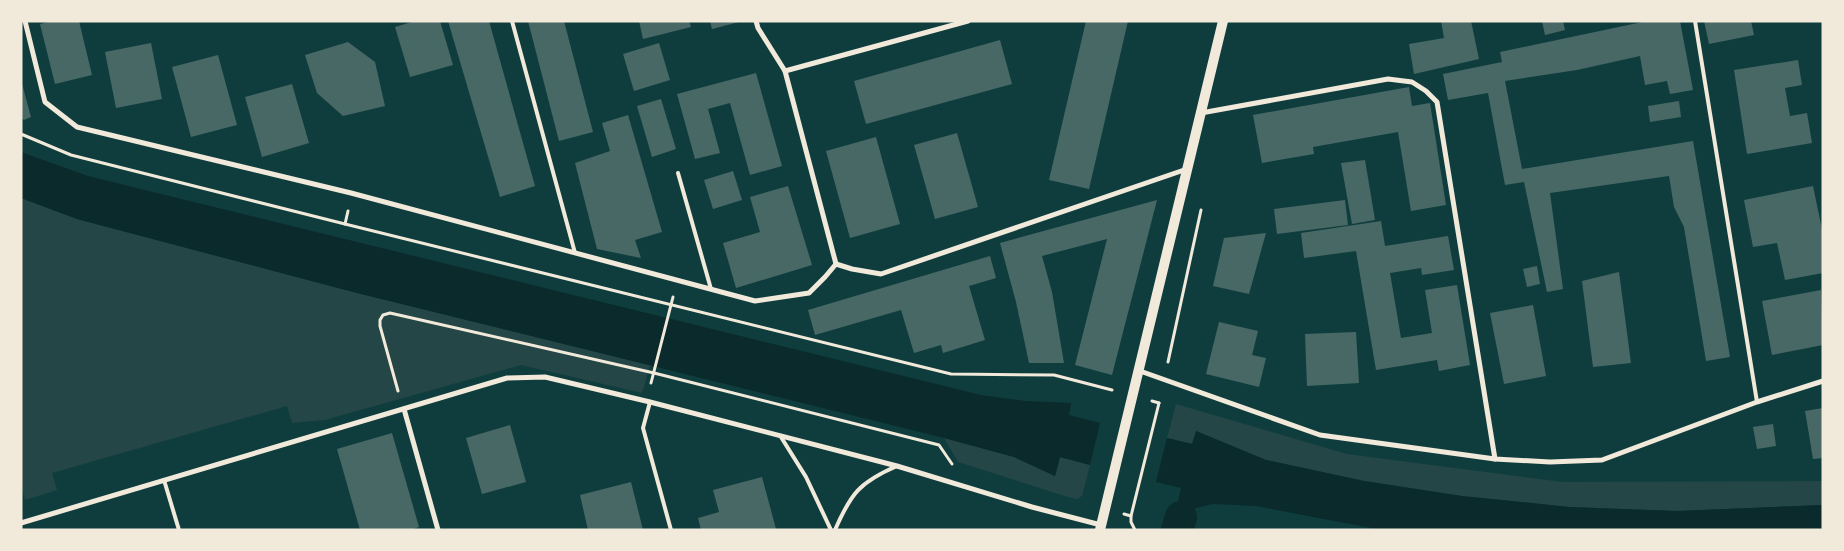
<svg xmlns="http://www.w3.org/2000/svg" width="1844" height="551" font-family="Manrope,sans-serif">
<rect width="100%" height="100%" fill="#0f3d3e"/>
<g fill="#244646">
<polygon points="21,198 77,219 357,293 650,365 642,393 521,365 325,420 292,423 287,406 52,473 57,490 25,500 21,484"/>
<polygon points="1176,404 1347,454 1563,482 1823,481 1823,505 1677,511 1569,507 1462,496 1364,481 1266,460 1196,431 1193,444 1167,438"/>
<polygon points="944,438 1014,457 1055,476 1060,457 1090,465 1082,496 1077,499 1071,498 958,462"/>
</g>
<g fill="#0a2a2b">
<polygon points="21,152 88,176 981,395 1026,401 1071,403 1069,415 1100,423 1090,465 1060,457 1055,476 1014,457 944,438 357,293 77,219 21,198"/>
<polygon points="1196,431 1266,460 1364,481 1462,496 1569,507 1677,511 1823,505 1823,530 1382,530 1256,506 1213,504 1192,509 1177,506 1181,488 1156,482 1167,438 1192,444"/>
</g>
<g fill="none" stroke-linecap="round" stroke-linejoin="round">
<polyline stroke="#0a2a2b" stroke-width="32" points="1177,530 1181,517"/>
</g>
<g fill="#486865">
<polygon points="52,21 79,21 92,75 55,84 40,24"/>
<polygon points="415,21 440,21 453,65 410,77 395,27"/>
<polygon points="448,21 489,21 535,186 500,197"/>
<polygon points="528,21 564,21 593,132 559,141"/>
<polygon points="639,21 689,21 691,27 643,39"/>
<polygon points="710,21 739,21 739,22 712,29"/>
<polygon points="1086,21 1128,21 1089,189 1049,180"/>
<polygon points="1441,21 1471,21 1479,59 1414,74 1409,44 1444,38"/>
<polygon points="1542,21 1563,21 1565,30 1545,35"/>
<polygon points="1647,21 1680,21 1693,90 1670,94 1667,81 1645,85 1640,56 1577,70 1505,81 1522,169 1693,141 1730,357 1706,361 1684,227 1674,207 1669,176 1550,193 1563,289 1547,292 1524,182 1505,185 1488,93 1448,100 1443,74 1502,62 1500,52"/>
<polygon points="1704,21 1751,21 1754,35 1709,44"/>
<polygon points="1000,40 1012,84 866,124 854,81"/>
<polygon points="348,42 375,62 385,106 343,116 317,93 305,55"/>
<polygon points="151,43 162,99 116,108 105,52"/>
<polygon points="659,43 670,80 634,91 623,54"/>
<polygon points="218,55 237,125 191,137 172,67"/>
<polygon points="1798,60 1802,85 1785,88 1790,116 1807,113 1812,143 1747,154 1734,70"/>
<polygon points="756,73 782,166 750,175 730,103 708,109 720,153 695,159 677,94"/>
<polygon points="21,80 31,117 24,120 21,118"/>
<polygon points="292,84 309,143 262,157 245,97"/>
<polygon points="1409,87 1412,106 1430,103 1446,205 1411,211 1398,132 1313,147 1314,154 1262,163 1253,115"/>
<polygon points="661,99 676,149 652,157 637,106"/>
<polygon points="1679,101 1681,117 1650,122 1648,106"/>
<polygon points="628,115 662,232 635,240 641,258 597,249 575,163 610,151 602,123"/>
<polygon points="957,133 978,207 935,219 914,145"/>
<polygon points="876,137 900,224 850,238 826,151"/>
<polygon points="1365,160 1375,220 1352,224 1341,163"/>
<polygon points="733,171 742,200 713,209 704,180"/>
<polygon points="788,186 812,265 736,288 723,243 760,232 750,197"/>
<polygon points="1813,186 1823,234 1823,273 1785,280 1777,243 1753,247 1744,200"/>
<polygon points="1157,200 1112,375 1075,365 1107,239 1042,256 1052,292 1064,363 1029,363 1016,302 1000,243"/>
<polygon points="1345,200 1348,225 1277,234 1274,209"/>
<polygon points="1381,221 1385,246 1448,236 1454,270 1422,275 1421,268 1390,273 1401,338 1432,333 1425,290 1457,285 1470,365 1439,371 1437,360 1376,370 1356,251 1304,258 1301,233"/>
<polygon points="1266,233 1249,294 1213,286 1224,238"/>
<polygon points="990,256 996,278 969,286 985,340 943,353 941,345 914,353 901,310 815,335 808,310"/>
<polygon points="1537,266 1540,284 1527,287 1523,269"/>
<polygon points="1619,272 1631,363 1593,367 1582,281"/>
<polygon points="1821,290 1823,345 1772,355 1762,301"/>
<polygon points="1533,305 1546,376 1504,384 1490,313"/>
<polygon points="1219,322 1258,331 1252,355 1266,358 1259,387 1206,374"/>
<polygon points="1356,332 1359,383 1307,386 1305,334"/>
<polygon points="1823,408 1823,458 1813,459 1805,411"/>
<polygon points="1773,424 1776,446 1757,449 1753,427"/>
<polygon points="510,425 526,482 482,494 466,438"/>
<polygon points="392,433 419,527 411,530 360,530 337,449"/>
<polygon points="762,477 776,529 701,530 698,518 719,512 713,490"/>
<polygon points="631,482 643,530 588,530 580,495"/>
</g>
<g fill="none" stroke-linecap="round" stroke-linejoin="round">
<g stroke="#f1e9da" stroke-width="3">
<polyline points="21,134 71,155 345,224 951,374 1054,375 1112,390"/>
<polyline points="345,224 348,211"/>
<polyline points="1168,362 1201,210"/>
<polyline points="651,383 673,297"/>
<polyline points="398,391 380,326 380,320 383,315 390,313 654,373 939,445 952,464"/>
<polyline points="1152,401 1159,403"/>
<polyline points="1124,514 1131,516 1131,522 1135,530"/>
<polyline points="1131,516 1159,403"/>
</g>
<g stroke="#f1e9da" stroke-width="4">
<polyline points="512,21 575,253"/>
<polyline points="1695,21 1757,402"/>
<polyline points="678,173 711,289"/>
<polyline points="650,402 643,428 671,530"/>
<polyline points="781,437 806,477 831,530"/>
<polyline points="164,480 179,530"/>
<path d="M835,530c16,-37 25,-48 62,-64"/>
</g>
<g stroke="#f1e9da" stroke-width="5">
<polyline points="25,21 45,102 77,127 351,193 755,301 809,293 825,277 836,264"/>
<polyline points="756,21 758,28 785,71 836,264"/>
<polyline points="785,71 968,21"/>
<polyline points="1201,113 1388,79 1412,82 1426,91 1437,102 1495,459"/>
<polyline points="836,264 852,269 881,274 1187,169"/>
<polyline points="1140,371 1320,435 1495,459 1550,462 1602,460 1757,402 1823,381"/>
<polyline points="404,409 438,530"/>
<polyline points="21,523 507,378 545,377 650,402 897,466 1032,507 1101,525"/>
</g>
<polyline stroke="#f1e9da" stroke-width="10" points="1100,530 1223,21"/>
</g>
<rect width="1844" height="551" fill="none" stroke="#f1e9da" stroke-width="45"/>
</svg>
